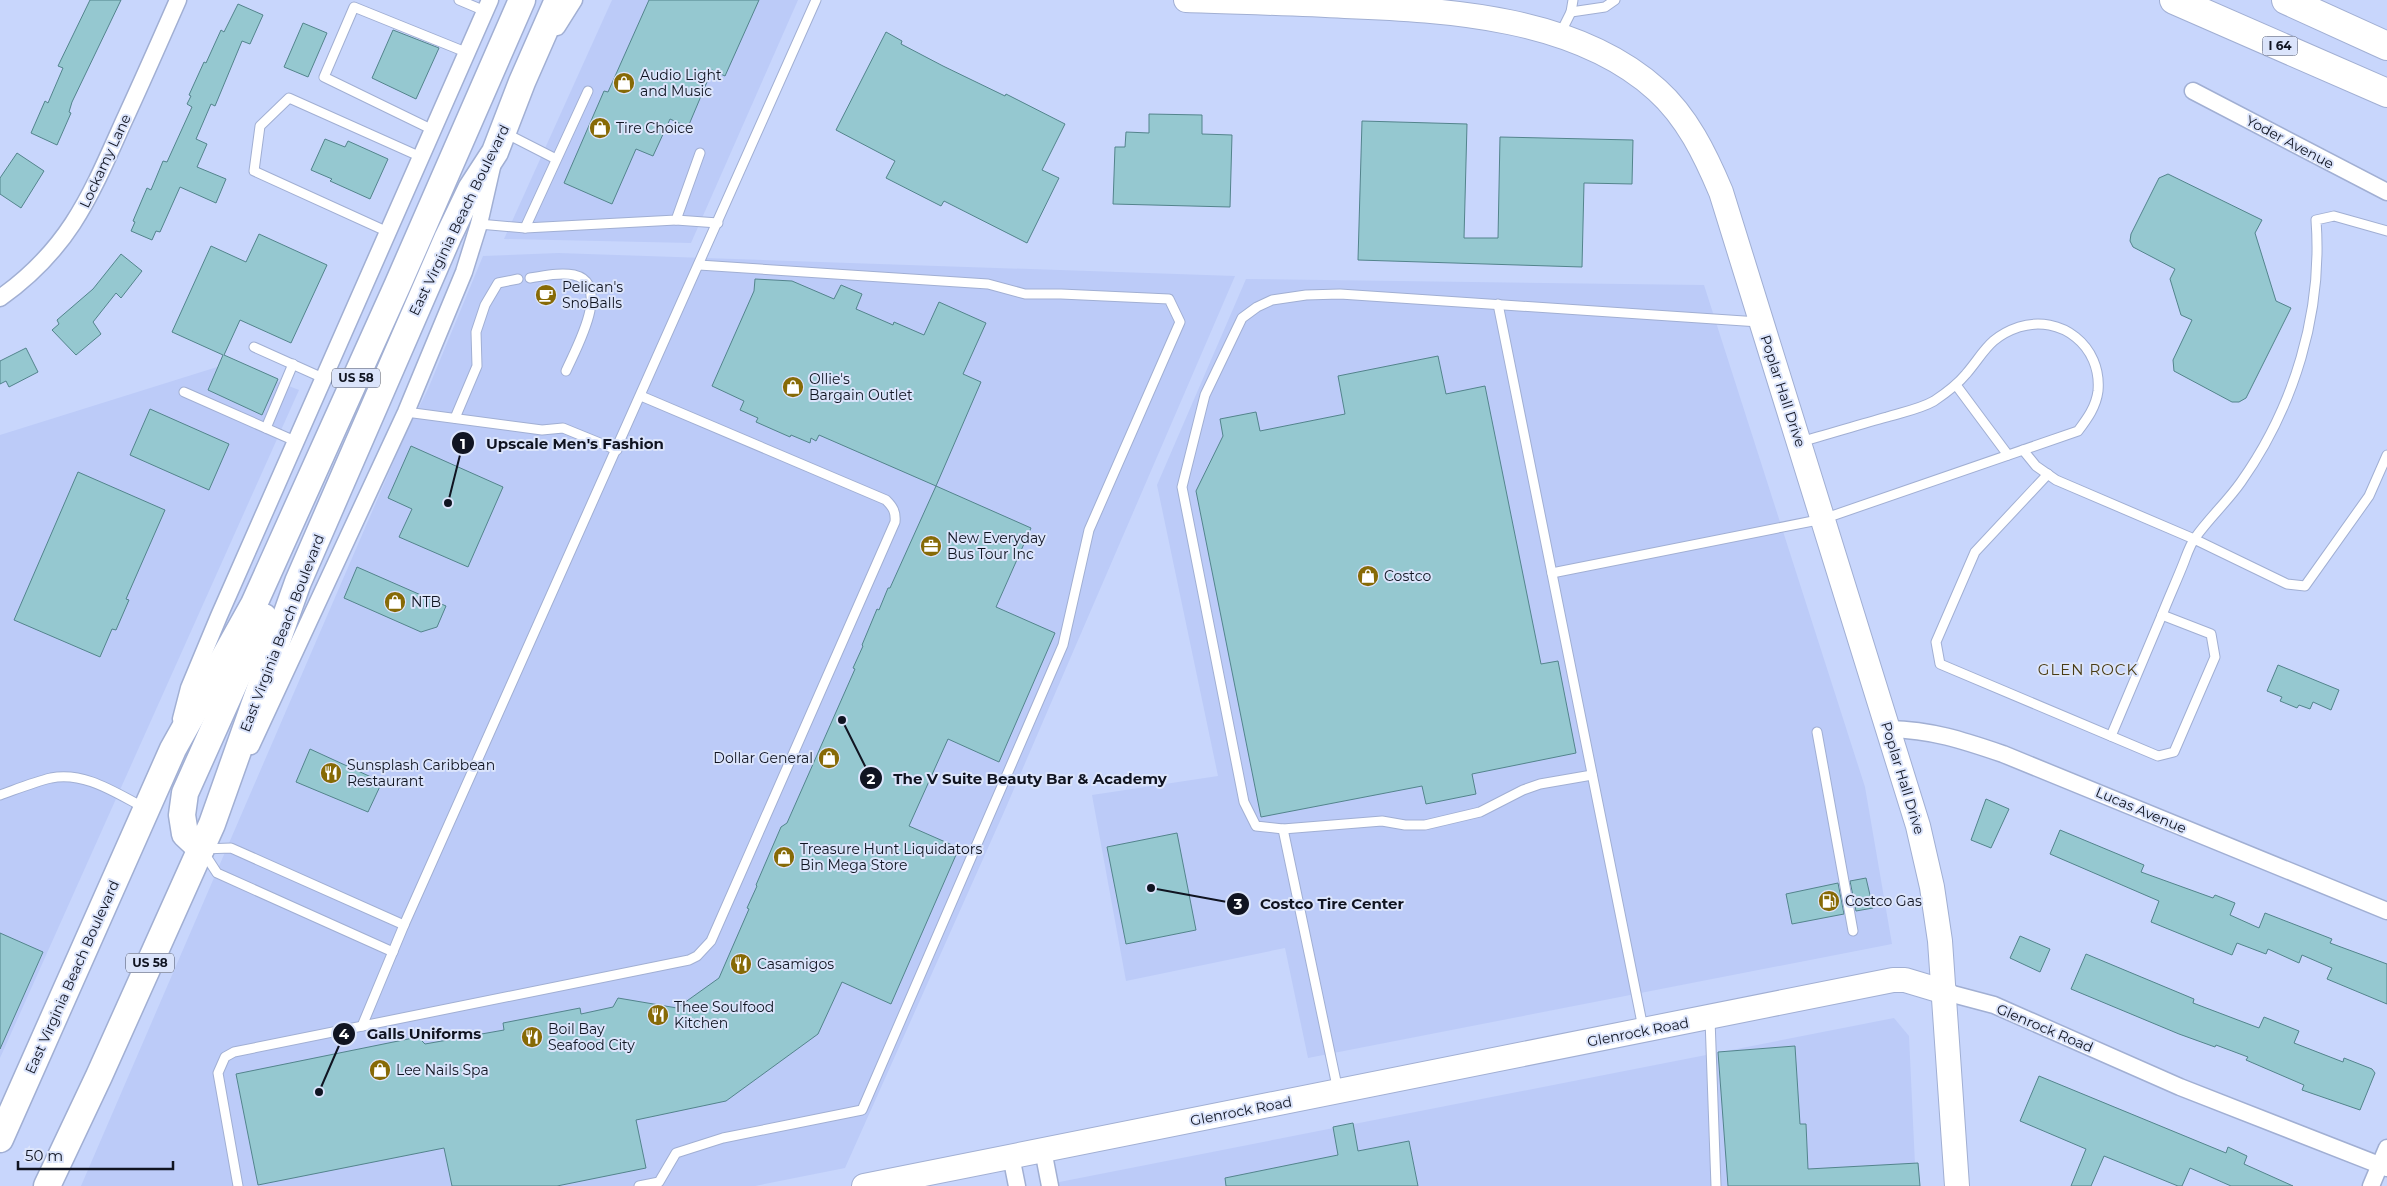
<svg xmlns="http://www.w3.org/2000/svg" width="2387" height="1186" font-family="Montserrat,sans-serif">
<rect width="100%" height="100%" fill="#c8d6fc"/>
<g fill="#bccbf8">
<polygon points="612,0 798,0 691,243 504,239"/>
<polygon points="558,253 1235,276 1004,812 845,1168 755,1186 81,1186 406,433 428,389 483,256"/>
<polygon points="1246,279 1704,285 1865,787 1892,944 1308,1058 1285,948 1126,981 1092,795 1218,776 1157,485"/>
<polygon points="230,363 299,390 0,1058 0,435"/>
<polygon points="1894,1018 1909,1036 1916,1186 1039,1186"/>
</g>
<g fill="#95c8d0" stroke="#53848c">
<polygon points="90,0 121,0 72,102 69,112 71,113 57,145 31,133 45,101 48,103 63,68 58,66"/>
<polygon points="649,0 759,0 725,76 712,70 688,127 670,119 653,156 636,149 612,204 564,183 604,91 608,92"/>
<polygon points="238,4 263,15 250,44 242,41 215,106 211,104 196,139 207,144 197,167 226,179 216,203 180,187 160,232 156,231 152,240 131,231 135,222 133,221 147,188 151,190 163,161 167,162 192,107 187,104 191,96 189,95 204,62 206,63 221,30 224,32"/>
<polygon points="303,23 327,33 308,77 284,67"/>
<polygon points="393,30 439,48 416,99 372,78"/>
<polygon points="886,32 902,41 901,44 943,66 1005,96 1006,94 1065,124 1042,170 1059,178 1027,243 944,201 941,206 886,178 895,161 836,130"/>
<polygon points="1149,114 1202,115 1202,134 1232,135 1230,207 1113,204 1115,147 1125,147 1126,132 1149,133"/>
<polygon points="1362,121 1467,124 1464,238 1498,238 1500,137 1633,140 1632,184 1584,183 1582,267 1358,260"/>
<polygon points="325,139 345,147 348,141 388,159 370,199 330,181 332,179 311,170"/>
<polygon points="17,153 44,171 21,208 0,194 0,178"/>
<polygon points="2168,174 2262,220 2255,233 2276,301 2291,308 2246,398 2239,402 2232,402 2174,371 2173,360 2192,320 2181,315 2170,279 2175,269 2133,247 2130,241 2131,234 2159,178"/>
<polygon points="259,234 327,265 291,343 240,320 224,355 278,379 262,415 208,390 223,355 172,332 211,246 246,262"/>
<polygon points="121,254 142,271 121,298 116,293 93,322 101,334 76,355 52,330 59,324 57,320 93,289"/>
<polygon points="755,279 792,281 834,299 841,285 862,294 856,309 893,325 894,322 924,335 939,302 986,323 963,374 981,382 936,486 1031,528 996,607 1055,633 999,762 948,739 909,826 959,848 891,1004 842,982 818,1034 726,1101 636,1120 646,1168 557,1186 452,1186 444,1148 258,1185 236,1074 418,1037 425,1044 504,1030 503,1023 580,1008 581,1014 613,1007 618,998 677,1008 719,978 749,909 747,908 757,886 756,885 781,827 787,823 855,669 853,668 863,646 862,645 877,609 879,610 888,588 890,588 936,486 819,435 816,441 811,438 810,443 791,435 790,437 756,422 758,418 740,410 744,401 712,386 754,291"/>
<polygon points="26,348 38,372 9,387 6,381 0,384 0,361"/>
<polygon points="1438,356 1446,394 1485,386 1541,664 1558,661 1576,753 1472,774 1476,794 1426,804 1422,786 1261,817 1196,491 1223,436 1220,419 1256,412 1260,431 1345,414 1338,376"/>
<polygon points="150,409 229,444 209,490 130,455"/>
<polygon points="411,446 503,487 468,567 399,537 412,509 388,498"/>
<polygon points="78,472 165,510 126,599 129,600 116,630 112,629 100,657 14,620"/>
<polygon points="357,567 446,606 437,627 421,632 344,598"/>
<polygon points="2278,665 2339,690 2331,710 2313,702 2310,709 2299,705 2297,708 2280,701 2282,697 2267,691"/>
<polygon points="310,749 382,782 368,812 296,782"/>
<polygon points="1986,799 2009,809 1991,848 1971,840"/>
<polygon points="2060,830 2144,865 2141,872 2213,898 2215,895 2235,903 2230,915 2259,928 2265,913 2332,939 2330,943 2387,964 2387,1004 2327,979 2332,968 2302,955 2299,963 2268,949 2266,954 2237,943 2232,955 2151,922 2159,901 2050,854"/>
<polygon points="1177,833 1196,930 1126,944 1107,847"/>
<polygon points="1866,878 1873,908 1856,911 1850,881"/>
<polygon points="1838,883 1844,914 1792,924 1786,894"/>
<polygon points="0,933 43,952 0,1049"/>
<polygon points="2020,936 2050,949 2040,972 2010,958"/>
<polygon points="2086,954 2194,999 2193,1003 2259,1028 2264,1017 2299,1031 2294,1043 2343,1062 2344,1058 2372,1069 2375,1073 2360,1110 2302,1090 2304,1085 2246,1060 2248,1057 2216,1045 2215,1047 2179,1034 2071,989"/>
<polygon points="1795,1046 1800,1124 1806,1124 1808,1169 1918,1163 1920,1186 1728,1186 1718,1052"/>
<polygon points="2039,1076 2226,1153 2228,1147 2247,1156 2244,1164 2293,1186 2231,1186 2190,1168 2182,1186 2178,1186 2104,1156 2091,1186 2071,1186 2086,1149 2020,1121"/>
<polygon points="1353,1123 1358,1151 1409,1141 1418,1186 1226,1186 1225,1178 1338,1155 1333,1127"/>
</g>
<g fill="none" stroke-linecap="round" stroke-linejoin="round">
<g stroke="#a1afd3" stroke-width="11">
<g id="lane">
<polyline points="459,0 485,11"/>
<polyline points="1571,12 1605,7 1615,0"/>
<polyline points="1560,34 1571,12 1573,0"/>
<polyline points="433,130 324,77 354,7 468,53"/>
<polyline points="505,133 556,159"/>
<polyline points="676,220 718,223"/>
<polyline points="479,224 525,228 676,220 700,153"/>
<polyline points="525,228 588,91"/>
<polyline points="388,232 254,171 260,126 289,98 421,157"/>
<path d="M530,278c14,-2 30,-6 44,-3 39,9 1,75 -8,96"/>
<polyline points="1498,304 1643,1028"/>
<polyline points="254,347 323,378"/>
<polyline points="1956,385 2008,455"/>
<polyline points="184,392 295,441"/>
<polyline points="406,412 542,430 563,428 617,450"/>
<polyline points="455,418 477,366 476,332 485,305 498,283 518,279"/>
<polyline points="266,428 293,364"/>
<polyline points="2023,450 2036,466 2056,480 2194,539 2287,584 2305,586 2369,496 2387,455"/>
<path d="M2048,474l-73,78 -39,90 4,22 218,92 16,-4 41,-95 -4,-23 -49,-19c7,-18 15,-35 22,-53 3,-8 6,-17 11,-24 14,-20 32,-36 46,-56 53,-75 82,-169 75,-262l18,-4 53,15"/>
<path d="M1552,573l271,-54 255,-88c9,-12 18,-24 20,-40 4,-45 -37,-77 -79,-64 -30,10 -35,26 -53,47 -9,11 -20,19 -32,27 -14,8 -31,11 -47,16 -29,8 -58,17 -87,25"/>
<polyline points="1817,732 1853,931"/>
<polyline points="2111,736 2162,615"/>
<polyline points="1592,775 1540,784 1523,790 1480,812 1425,825 1405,825 1382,821 1283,829 1256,826 1244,802 1182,487 1205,395 1242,318 1257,307 1272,300 1306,295 1340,294 1759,322"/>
<path d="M0,795c17,-6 34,-13 51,-17 34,-7 66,16 94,30"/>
<polyline points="1283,829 1338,1091"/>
<polyline points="203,849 231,848 404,925"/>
<polyline points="204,853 217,873 393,952"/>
<polyline points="1710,1019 1716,1186"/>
<polyline points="362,1026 404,925 816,0"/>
<path d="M238,1186l-20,-113 7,-16 9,-5 455,-92 8,-4 14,-15 184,-419c1,-10 -2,-15 -9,-22l-245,-104"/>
<polyline points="639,1186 659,1182 676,1153 723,1138 862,1110 1063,645 1089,530 1180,322 1169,299 1061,294 1025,294 988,284 699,265"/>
</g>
</g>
<g stroke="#a1afd3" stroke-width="19">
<g id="street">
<polyline points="557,27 574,0"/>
<polyline points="2193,91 2387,192"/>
<path d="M0,298c69,-49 90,-101 123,-175 19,-41 37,-82 55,-123"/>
<polyline points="181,719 189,688 219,616 490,0"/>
<path d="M1889,729c43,1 73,11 114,25l384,157"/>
<polyline points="251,746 406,412 464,272 479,224 492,167"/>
<polyline points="1945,992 1994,1005 2180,1087 2387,1168"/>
<polyline points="1043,1150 1050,1186"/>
<polyline points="1011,1156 1017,1186"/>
<polyline points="2371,1186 2387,1148"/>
</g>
</g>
<g stroke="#a1afd3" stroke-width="26">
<g id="secondary">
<path d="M1186,0c53,2 106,3 159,6 103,4 231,11 312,84 30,27 48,64 64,102l197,634 14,61 8,54 17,245"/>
<polyline points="864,1186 1893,980 1905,980 1945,992"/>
</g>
</g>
<g stroke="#a1afd3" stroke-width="29">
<g id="primary">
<polyline points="201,849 185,834 182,815 185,793 264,617"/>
<polyline points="0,1139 173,749 254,604 398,284 522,0"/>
<polyline points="47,1186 99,1076 212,824 298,582 448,237 471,189 495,152 522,82 558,0"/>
</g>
</g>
<g stroke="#a1afd3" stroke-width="30">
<g id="highway">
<polyline points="2174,0 2387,93"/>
<polyline points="2286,0 2387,46"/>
</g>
</g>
<use href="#lane" stroke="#fff" stroke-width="9"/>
<use href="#street" stroke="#fff" stroke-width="16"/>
<use href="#secondary" stroke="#fff" stroke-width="24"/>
<use href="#primary" stroke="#fff" stroke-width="26"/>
<use href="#highway" stroke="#fff" stroke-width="28"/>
</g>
<defs>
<g id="shop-disc" transform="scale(1.125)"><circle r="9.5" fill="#876a06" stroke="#dbe4fb"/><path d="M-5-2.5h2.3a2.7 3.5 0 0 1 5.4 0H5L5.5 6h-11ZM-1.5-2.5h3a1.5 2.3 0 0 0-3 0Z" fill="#fff"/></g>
<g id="cafe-disc" transform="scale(1.125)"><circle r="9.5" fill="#876a06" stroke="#dbe4fb"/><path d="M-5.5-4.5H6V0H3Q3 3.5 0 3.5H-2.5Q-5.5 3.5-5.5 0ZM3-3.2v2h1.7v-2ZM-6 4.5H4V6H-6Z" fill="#fff"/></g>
<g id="office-disc" transform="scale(1.125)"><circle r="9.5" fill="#876a06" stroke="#dbe4fb"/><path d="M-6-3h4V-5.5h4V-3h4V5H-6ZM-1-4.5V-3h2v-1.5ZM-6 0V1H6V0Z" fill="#fff"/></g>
<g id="restaurant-disc" transform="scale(1.125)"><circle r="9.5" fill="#876a06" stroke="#dbe4fb"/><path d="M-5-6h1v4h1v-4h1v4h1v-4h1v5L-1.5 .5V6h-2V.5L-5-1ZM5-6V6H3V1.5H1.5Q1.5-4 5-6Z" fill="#fff"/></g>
<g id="fuel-disc" transform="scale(1.125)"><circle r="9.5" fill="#876a06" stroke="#dbe4fb"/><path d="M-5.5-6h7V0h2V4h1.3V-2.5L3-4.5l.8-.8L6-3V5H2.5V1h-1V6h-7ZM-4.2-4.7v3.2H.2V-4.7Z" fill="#fff"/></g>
</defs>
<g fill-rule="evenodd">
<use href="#shop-disc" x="624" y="83"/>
<use href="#shop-disc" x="600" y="128"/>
<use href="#cafe-disc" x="546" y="295"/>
<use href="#shop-disc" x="793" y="387"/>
<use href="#office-disc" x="931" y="546"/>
<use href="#shop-disc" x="1368" y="576"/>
<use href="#shop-disc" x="395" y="602"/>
<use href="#shop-disc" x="829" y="758"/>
<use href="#restaurant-disc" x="331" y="773"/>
<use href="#shop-disc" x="784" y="857"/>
<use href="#fuel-disc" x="1829" y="901"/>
<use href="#restaurant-disc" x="741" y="964"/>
<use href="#restaurant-disc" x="658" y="1015"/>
<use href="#restaurant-disc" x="532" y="1037"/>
<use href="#shop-disc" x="380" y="1070"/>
</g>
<g text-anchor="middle" stroke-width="4" stroke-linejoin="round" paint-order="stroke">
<g fill="#dbe4fb" stroke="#4d5262" stroke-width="1">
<rect x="2262.5" y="36.5" width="35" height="19" rx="4"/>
<rect x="332" y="368.5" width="48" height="19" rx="4"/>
<rect x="126" y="953.5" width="48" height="19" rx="4"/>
</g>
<g font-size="12" font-weight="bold" fill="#101421">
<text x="2280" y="50">I 64</text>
<text x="356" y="382">US 58</text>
<text x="150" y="967">US 58</text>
</g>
<g font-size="14" fill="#101421" stroke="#dbe4fb" text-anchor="start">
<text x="640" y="80">Audio Light<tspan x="640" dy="16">and Music</tspan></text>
<text x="616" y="133">Tire Choice</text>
<text x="562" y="292">Pelican's<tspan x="562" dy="16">SnoBalls</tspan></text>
<text x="809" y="384">Ollie's<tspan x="809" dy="16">Bargain Outlet</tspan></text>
<text x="947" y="543">New Everyday<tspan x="947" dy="16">Bus Tour Inc</tspan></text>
<text x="1384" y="581">Costco</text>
<text x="411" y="607">NTB</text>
<text x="813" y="763" text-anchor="end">Dollar General</text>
<text x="347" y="770">Sunsplash Caribbean<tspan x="347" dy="16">Restaurant</tspan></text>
<text x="800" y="854">Treasure Hunt Liquidators<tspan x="800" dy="16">Bin Mega Store</tspan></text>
<text x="1845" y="906">Costco Gas</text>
<text x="757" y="969">Casamigos</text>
<text x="674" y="1012">Thee Soulfood<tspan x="674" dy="16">Kitchen</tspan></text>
<text x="548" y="1034">Boil Bay<tspan x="548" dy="16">Seafood City</tspan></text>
<text x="396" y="1075">Lee Nails Spa</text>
</g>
<g font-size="14" fill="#101421" stroke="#dbe4fb">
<text transform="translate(2290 142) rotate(28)" y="5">Yoder Avenue</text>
<text transform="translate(105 161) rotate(-65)" y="5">Lockamy Lane</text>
<text transform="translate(459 220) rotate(-64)" y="5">East Virginia Beach Boulevard</text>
<text transform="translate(1783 391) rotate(72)" y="5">Poplar Hall Drive</text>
<text transform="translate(282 633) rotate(-69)" y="5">East Virginia Beach Boulevard</text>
<text transform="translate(1903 778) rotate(73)" y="5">Poplar Hall Drive</text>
<text transform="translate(2141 810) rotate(23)" y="5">Lucas Avenue</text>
<text transform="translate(72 977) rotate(-66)" y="5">East Virginia Beach Boulevard</text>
<text transform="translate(2045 1028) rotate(23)" y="5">Glenrock Road</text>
<text transform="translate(1638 1032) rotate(-11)" y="5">Glenrock Road</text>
<text transform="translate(1241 1111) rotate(-11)" y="5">Glenrock Road</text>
</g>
<g font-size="15" letter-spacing="1" fill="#4a3c13" stroke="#dbe4fb">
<text x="2088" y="675">GLEN ROCK</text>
</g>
</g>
<path fill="none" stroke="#101421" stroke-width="2" d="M448 503L463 443M842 720L871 778M1151 888L1238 904M319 1092L344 1034"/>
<g fill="#101421" stroke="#dbe4fb" stroke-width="2">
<circle cx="448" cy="503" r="5"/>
<circle cx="842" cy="720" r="5"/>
<circle cx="1151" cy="888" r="5"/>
<circle cx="319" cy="1092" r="5"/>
<circle cx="463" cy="443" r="12"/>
<circle cx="871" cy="778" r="12"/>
<circle cx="1238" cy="904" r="12"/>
<circle cx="344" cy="1034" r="12"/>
</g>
<g font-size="15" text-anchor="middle" font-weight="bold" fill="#fff">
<text x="463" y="449">1</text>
<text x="871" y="784">2</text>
<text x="1238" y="909">3</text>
<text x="344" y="1039">4</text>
</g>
<g font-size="15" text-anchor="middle" font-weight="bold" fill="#101421" stroke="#dbe4fb" stroke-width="4" stroke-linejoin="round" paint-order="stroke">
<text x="575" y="449">Upscale Men's Fashion</text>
<text x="1030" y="784">The V Suite Beauty Bar &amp; Academy</text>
<text x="1332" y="909">Costco Tire Center</text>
<text x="424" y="1039">Galls Uniforms</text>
</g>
<path d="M18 1161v8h155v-8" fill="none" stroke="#101421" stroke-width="2.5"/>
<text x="25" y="1161" font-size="15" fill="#101421" stroke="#dbe4fb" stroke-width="4" paint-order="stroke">50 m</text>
</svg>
